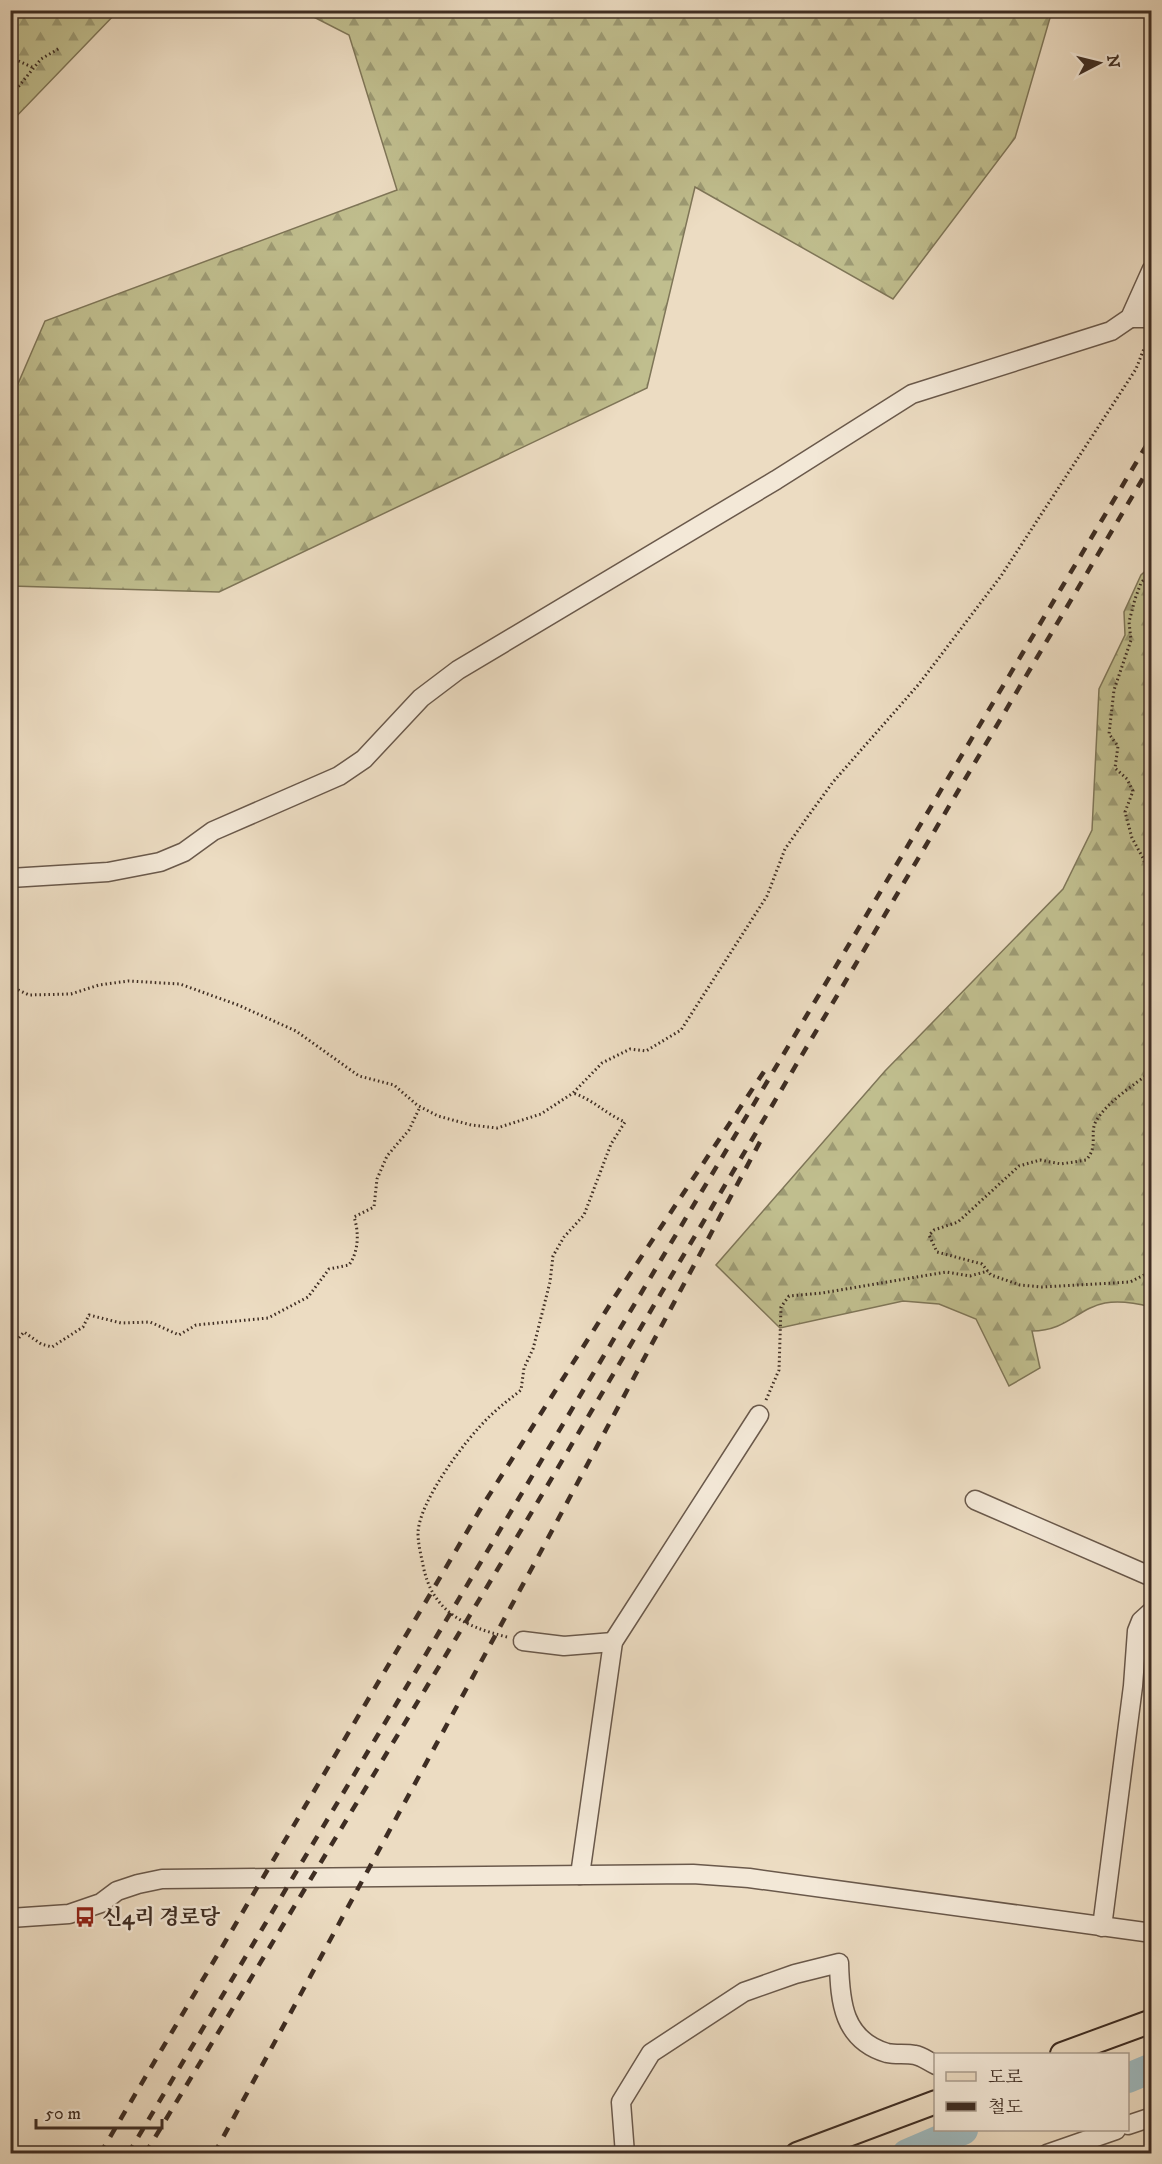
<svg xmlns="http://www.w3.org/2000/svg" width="1162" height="2164" font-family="'IM FELL DW Pica','Noto Serif KR',serif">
<defs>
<pattern id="forest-firs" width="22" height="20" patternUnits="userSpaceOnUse" patternTransform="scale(1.5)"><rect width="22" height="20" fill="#c0be8e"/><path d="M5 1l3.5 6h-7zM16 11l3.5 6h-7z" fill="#9d9b74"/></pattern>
</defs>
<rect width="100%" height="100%" fill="#ecdcc2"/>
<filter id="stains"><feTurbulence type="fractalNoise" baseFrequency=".00333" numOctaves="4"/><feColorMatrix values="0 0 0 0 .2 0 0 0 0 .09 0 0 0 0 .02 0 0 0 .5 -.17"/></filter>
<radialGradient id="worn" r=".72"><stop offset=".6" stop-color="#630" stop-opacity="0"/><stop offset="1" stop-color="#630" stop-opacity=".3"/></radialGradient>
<g fill="url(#forest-firs)" stroke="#7f7658" stroke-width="1.5">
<polygon points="11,10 118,11 11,122 10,11"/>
<polygon points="302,11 1052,11 1015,138 893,299 695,187 647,388 219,592 11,586 11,400 45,321 397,190 349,35"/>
<path d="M1151,566v741c-15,-4 -30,-7 -46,-4 -27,5 -38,28 -73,28l8,37 -31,18 -33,-67 -37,-15 -36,-3 -123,27 -64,-63 169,-194 178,-182 29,-59 7,-141 26,-54 -1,-23 17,-37z"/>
</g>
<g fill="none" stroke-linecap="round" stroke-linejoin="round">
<g stroke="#9eb9be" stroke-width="30">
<polyline points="1128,2078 1152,2068"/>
<polyline points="907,2154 963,2130"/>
</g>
<g stroke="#6a594b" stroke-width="21">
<g id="minor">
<polyline points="1130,318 1152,318"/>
<polyline points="10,878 108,872 160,862 184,852 213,831 339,776 364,759 421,698 458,670 776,480 912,394 1111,331 1130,318 1152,269"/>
<polyline points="975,1500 1152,1577"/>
<polyline points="523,1641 564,1646 613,1642"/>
<polyline points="580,1875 613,1642 759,1415"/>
<polyline points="10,1918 69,1914 101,1903 117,1891 138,1884 162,1879 693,1874 749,1878 1152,1933"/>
<polyline points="1102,1927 1133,1686 1137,1631 1141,1621 1152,1611"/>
<polyline points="1128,2125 1152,2117"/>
<path d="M625,2154l-4,-52 30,-49 93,-61 51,-18 44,-11c1,39 4,77 48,90 9,2 19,0 28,2 7,1 14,7 21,10"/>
<polyline points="1047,2154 1116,2130"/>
</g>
</g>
<g stroke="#3e2d23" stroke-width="26">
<g id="major">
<polyline points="1062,2054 1152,2021"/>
<polyline points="797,2154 936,2102"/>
</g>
</g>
<g stroke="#3e2d23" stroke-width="3" stroke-dasharray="1.5 3" stroke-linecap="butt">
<polyline points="10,60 14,59 34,68"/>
<polyline points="10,97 41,59 60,48"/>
<polyline points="1152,570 1141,583 1135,599 1129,622 1131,640 1114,690 1109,734 1118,746 1115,768 1127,779 1133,791 1125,812 1132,838 1143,858 1152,885"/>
<polyline points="10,986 29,995 71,994 99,985 128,981 180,984 238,1005 296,1031 359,1076 394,1085 417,1105 438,1116 471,1125 497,1128 541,1114 573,1093 602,1063 630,1049 646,1051 681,1030 767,896 785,849 806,819 833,782 919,684 1001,576 1136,369 1143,351 1152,341"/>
<path d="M1152,1071c-18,14 -44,30 -56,50 -7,13 3,25 -10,39l-25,4 -21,-4 -21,6 -61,56 -24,8 -5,5 8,17 45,12 9,11 29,10 22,2 88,-5 22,-11"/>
<path d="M10,1348l14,-16 17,12 11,3 31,-20 6,-12 32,8 29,-1 29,13 17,-10 72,-7 40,-21 21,-28 20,-4c10,-14 10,-33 5,-48l20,-10 3,-28 10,-23 22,-26 11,-23"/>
<polyline points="766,1400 779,1370 781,1307 789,1296 822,1293 946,1272 970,1276 988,1271"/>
<path d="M507,1637c-43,-11 -75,-25 -84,-72 -2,-10 -5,-21 -5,-32 1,-32 48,-94 71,-116 10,-10 21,-18 32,-27l3,-22 9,-19 17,-67 3,-26 11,-19 20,-22 27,-71 14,-22c-21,-9 -31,-22 -52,-29"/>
</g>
<use href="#minor" stroke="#f3e8d7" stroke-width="18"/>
<use href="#major" stroke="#ecdcc2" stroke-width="22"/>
<g stroke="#3e2d23" stroke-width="4.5" stroke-dasharray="10 10" stroke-linecap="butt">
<polyline points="100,2154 481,1508 616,1295 769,1064"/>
<polyline points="128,2154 1152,436"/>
<polyline points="145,2154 514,1542 1152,463"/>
<polyline points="214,2154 540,1553 761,1140"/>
</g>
</g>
<defs>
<g id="bus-bare" transform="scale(1.62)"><path d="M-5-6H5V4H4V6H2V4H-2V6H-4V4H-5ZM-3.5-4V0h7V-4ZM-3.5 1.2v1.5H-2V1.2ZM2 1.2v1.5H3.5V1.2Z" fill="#8f2418" stroke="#f3e8d7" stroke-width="2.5" paint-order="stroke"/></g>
</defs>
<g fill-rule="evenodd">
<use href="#bus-bare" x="85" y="1917"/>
</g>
<g text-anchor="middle" stroke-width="5" stroke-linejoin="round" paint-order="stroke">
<g font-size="21" font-weight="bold" fill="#3e2d23" stroke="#f3e8d7" text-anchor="start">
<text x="102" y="1924">신4리 경로당</text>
</g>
</g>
<rect width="1162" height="2164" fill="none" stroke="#ecdcc2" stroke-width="36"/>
<rect x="12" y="12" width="1138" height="2140" fill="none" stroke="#3e2d23" stroke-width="3"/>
<rect x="18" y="18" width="1126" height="2128" fill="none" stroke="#3e2d23" stroke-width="1.5"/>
<rect x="934" y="2053" width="195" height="78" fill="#f3e8d7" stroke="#ab9d8f" stroke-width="1.5"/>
<rect x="946" y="2072" width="30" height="9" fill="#ecdcc2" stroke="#ab9d8f" stroke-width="1.5"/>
<text x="988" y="2083" font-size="18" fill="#3e2d23">도로</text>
<rect x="946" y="2102" width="30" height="9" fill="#3e2d23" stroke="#ab9d8f" stroke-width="1.5"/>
<text x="988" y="2113" font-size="18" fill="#3e2d23">철도</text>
<g transform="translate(1099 63) rotate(83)" stroke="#f3e8d7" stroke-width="4.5" paint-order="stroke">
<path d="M0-4.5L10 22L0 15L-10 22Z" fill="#3e2d23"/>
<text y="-9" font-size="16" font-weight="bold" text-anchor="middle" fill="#3e2d23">N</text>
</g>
<path d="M36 2119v9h126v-9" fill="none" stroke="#3e2d23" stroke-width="3"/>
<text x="45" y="2119" font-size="18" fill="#3e2d23" stroke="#f3e8d7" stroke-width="4.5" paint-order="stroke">50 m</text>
<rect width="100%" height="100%" filter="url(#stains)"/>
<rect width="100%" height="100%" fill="url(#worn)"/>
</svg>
